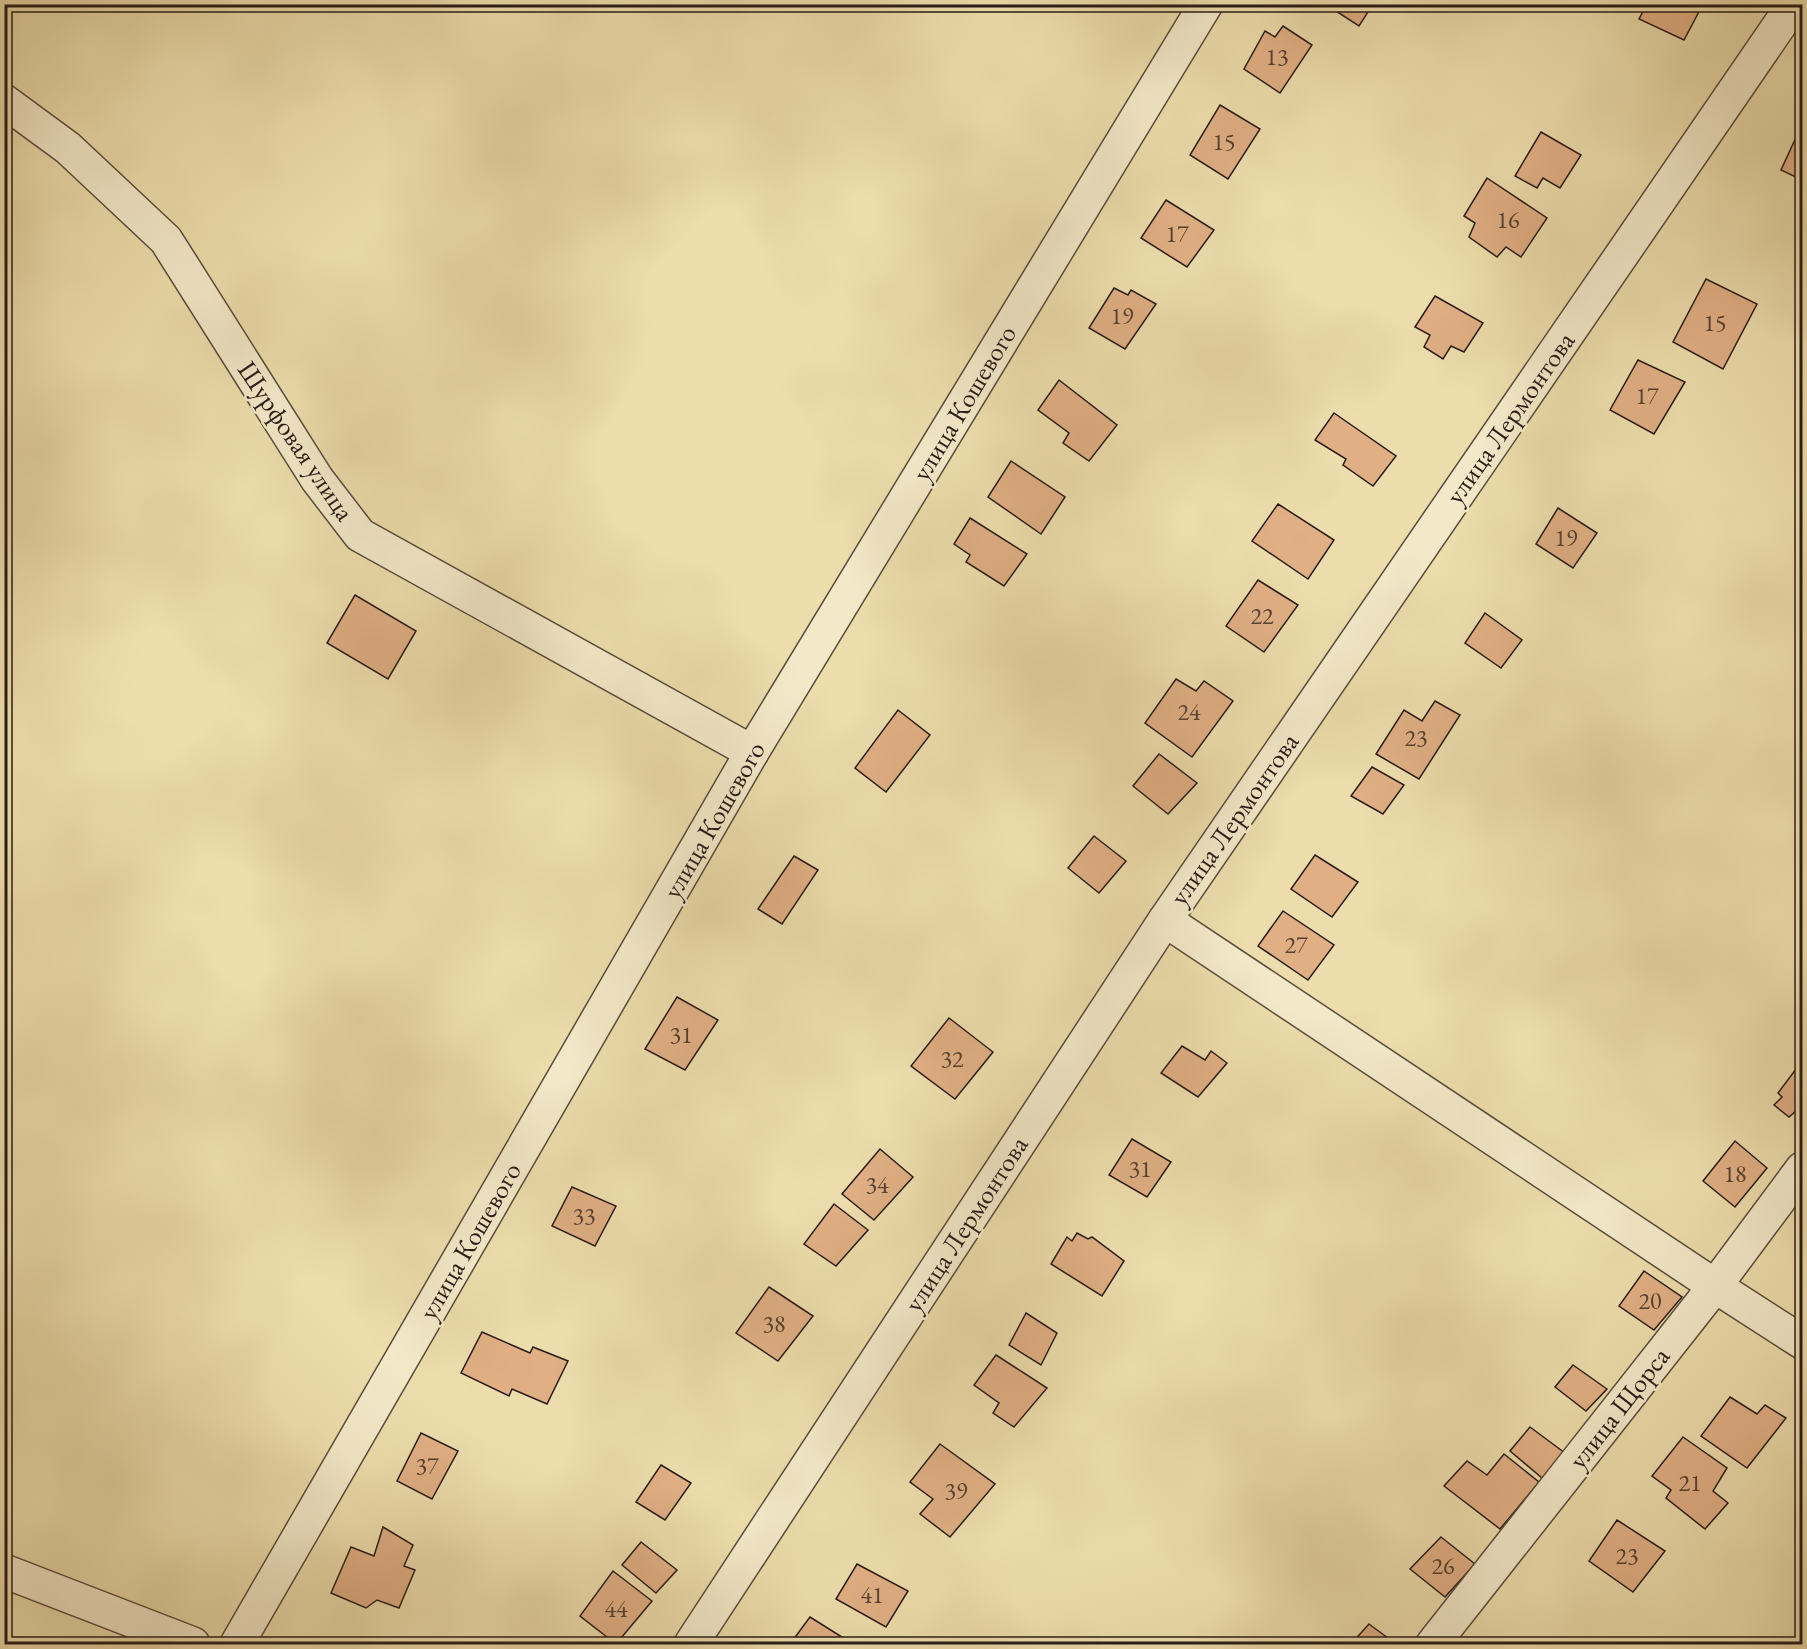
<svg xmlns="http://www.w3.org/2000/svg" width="1807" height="1649" font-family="'EB Garamond',serif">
<rect width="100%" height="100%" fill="#edddac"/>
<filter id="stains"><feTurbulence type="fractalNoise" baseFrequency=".00333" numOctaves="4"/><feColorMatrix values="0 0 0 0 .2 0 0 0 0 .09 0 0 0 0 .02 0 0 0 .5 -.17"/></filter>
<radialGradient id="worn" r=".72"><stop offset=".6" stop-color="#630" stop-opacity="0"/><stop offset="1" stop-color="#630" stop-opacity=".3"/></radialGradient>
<g fill="#e0af84" stroke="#281c17" stroke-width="1.5">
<polygon points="1325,4 1373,4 1359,26"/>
<polygon points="1647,4 1703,4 1684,40 1639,19"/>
<polygon points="1283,26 1312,45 1280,93 1244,69 1265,31 1275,37"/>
<polygon points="1220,105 1260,129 1228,179 1190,155"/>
<polygon points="1541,132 1581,155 1560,188 1543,178 1537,188 1515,176"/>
<polygon points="1798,133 1802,135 1802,180 1781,170"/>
<polygon points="1487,178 1547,218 1521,257 1506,247 1497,257 1469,237 1475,223 1464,216"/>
<polygon points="1166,200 1214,230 1187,267 1141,238"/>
<polygon points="1706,279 1757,304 1723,369 1673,342"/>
<polygon points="1114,288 1128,295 1131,290 1156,304 1125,349 1089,328"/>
<polygon points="1435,296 1483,323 1464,352 1451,346 1443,359 1424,347 1430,335 1415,327"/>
<polygon points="1638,360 1685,382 1654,434 1610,410"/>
<polygon points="1059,380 1117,425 1089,461 1063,443 1069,433 1038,410"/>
<polygon points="1334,413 1396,456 1373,486 1343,465 1346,459 1315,440"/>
<polygon points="1011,461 1065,497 1041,534 988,497"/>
<polygon points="1278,504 1334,540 1308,579 1252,541"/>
<polygon points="1558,508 1597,533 1573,568 1536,544"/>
<polygon points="970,518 1027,554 1004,586 966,562 970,555 954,544"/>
<polygon points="1258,580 1298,605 1264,652 1226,626"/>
<polygon points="355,595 416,631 388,679 327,643"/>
<polygon points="1485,613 1522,640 1501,668 1465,643"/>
<polygon points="1176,679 1196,691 1204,681 1233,701 1192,757 1145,723"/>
<polygon points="1435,701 1460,715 1419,779 1376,754 1404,710 1422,721"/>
<polygon points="898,710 930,735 886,792 855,768"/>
<polygon points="1159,754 1197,783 1168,814 1133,786"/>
<polygon points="1372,767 1404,785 1383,814 1351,796"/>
<polygon points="1094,836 1126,861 1099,893 1068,868"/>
<polygon points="1315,855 1358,882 1332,917 1291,889"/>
<polygon points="794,856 818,870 782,924 758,909"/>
<polygon points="1283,911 1334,945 1308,980 1258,946"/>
<polygon points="677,997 718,1020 685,1070 645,1049"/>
<polygon points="949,1018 993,1052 955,1099 911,1066"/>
<polygon points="1182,1046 1205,1060 1211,1051 1227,1063 1198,1097 1161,1073"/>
<polygon points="1802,1061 1802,1115 1796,1111 1789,1117 1774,1105 1782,1097 1778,1093"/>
<polygon points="1132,1139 1171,1162 1147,1197 1109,1175"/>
<polygon points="1735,1141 1767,1168 1735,1207 1703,1181"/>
<polygon points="880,1149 913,1177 874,1220 842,1194"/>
<polygon points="572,1187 616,1206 595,1246 552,1226"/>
<polygon points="834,1204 868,1230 836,1266 804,1244"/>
<polygon points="1077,1233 1088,1239 1092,1237 1124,1261 1102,1296 1051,1264 1067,1237 1072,1241"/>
<polygon points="1644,1271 1682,1297 1654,1330 1619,1306"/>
<polygon points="769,1287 813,1316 778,1361 736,1333"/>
<polygon points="1026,1313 1057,1333 1041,1365 1009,1345"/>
<polygon points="482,1332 530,1353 533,1347 568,1361 547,1404 512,1389 509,1396 461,1373"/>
<polygon points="996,1355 1047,1388 1014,1427 993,1413 999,1403 974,1385"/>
<polygon points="1573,1365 1607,1389 1586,1411 1555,1387"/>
<polygon points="1730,1397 1757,1414 1765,1405 1786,1418 1747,1468 1701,1436"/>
<polygon points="1530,1427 1565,1453 1542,1478 1510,1451"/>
<polygon points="421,1433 458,1451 432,1499 397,1481"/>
<polygon points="1683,1437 1727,1468 1713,1491 1728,1503 1705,1529 1666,1498 1671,1490 1652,1476"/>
<polygon points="940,1444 995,1484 950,1537 920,1514 933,1499 910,1482"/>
<polygon points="1504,1454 1539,1482 1500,1529 1444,1486 1467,1461 1487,1475"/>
<polygon points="661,1465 691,1483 665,1520 636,1502"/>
<polygon points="1617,1520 1665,1551 1633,1592 1589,1561"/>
<polygon points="383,1527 413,1545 404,1566 415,1570 399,1608 377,1600 366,1608 331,1593 351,1547 374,1556"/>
<polygon points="1441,1537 1475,1564 1445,1597 1410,1569"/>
<polygon points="641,1542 677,1570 656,1593 622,1565"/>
<polygon points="857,1564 908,1591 886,1627 836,1599"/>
<polygon points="613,1571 652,1601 616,1644 580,1616"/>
<polygon points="810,1617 853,1644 790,1644"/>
<polygon points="1369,1624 1396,1644 1351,1644"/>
</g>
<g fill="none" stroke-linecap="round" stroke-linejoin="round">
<g stroke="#594c3c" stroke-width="36">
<g id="minor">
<polyline points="4,101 68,148 166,240 317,479 360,535 752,752"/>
<polyline points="1165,920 1715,1286 1802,1342"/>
<polyline points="4,1571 193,1644"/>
<polyline points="237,1644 752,752 1206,4"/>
<polyline points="691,1644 1165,920 1794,4"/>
<polyline points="1433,1644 1715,1286 1802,1169"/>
</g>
</g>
<use href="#minor" stroke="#f3e9c9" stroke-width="33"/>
</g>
<g text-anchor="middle" stroke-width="5" stroke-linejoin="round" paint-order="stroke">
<g font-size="24" fill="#564132">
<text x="1277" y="65">13</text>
<text x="1224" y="150">15</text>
<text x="1508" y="228">16</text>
<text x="1177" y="242">17</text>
<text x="1122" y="324">19</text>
<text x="1715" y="331">15</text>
<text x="1647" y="404">17</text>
<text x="1566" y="546">19</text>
<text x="1262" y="624">22</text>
<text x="1189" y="720">24</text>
<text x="1416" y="746">23</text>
<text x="1296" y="953">27</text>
<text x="681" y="1043">31</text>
<text x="952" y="1067">32</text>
<text x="1140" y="1177">31</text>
<text x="1735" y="1182">18</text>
<text x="877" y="1193">34</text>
<text x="584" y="1224">33</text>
<text x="1650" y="1309">20</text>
<text x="774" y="1332">38</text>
<text x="427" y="1474">37</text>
<text x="1690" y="1491">21</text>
<text x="956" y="1499">39</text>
<text x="1627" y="1564">23</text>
<text x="1443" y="1574">26</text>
<text x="872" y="1603">41</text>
<text x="616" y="1617">44</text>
</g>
<g font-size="27" fill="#281c17" stroke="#f3e9c9">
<text transform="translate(964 403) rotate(-59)" y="9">улица Кошевого</text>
<text transform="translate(1510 418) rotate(-55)" y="9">улица Лермонтова</text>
<text transform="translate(296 441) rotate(56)" y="9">Шурфовая улица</text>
<text transform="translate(1234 819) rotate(-55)" y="9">улица Лермонтова</text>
<text transform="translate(714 820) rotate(-60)" y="9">улица Кошевого</text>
<text transform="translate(966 1224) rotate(-57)" y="9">улица Лермонтова</text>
<text transform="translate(470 1241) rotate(-60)" y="9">улица Кошевого</text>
<text transform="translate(1619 1408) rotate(-52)" y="9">улица Щорса</text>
</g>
</g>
<rect width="1807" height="1649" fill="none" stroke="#edddac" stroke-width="24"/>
<rect x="6" y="6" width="1795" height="1637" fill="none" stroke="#281c17" stroke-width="3"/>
<rect x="12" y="12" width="1783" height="1625" fill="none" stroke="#281c17" stroke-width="1.5"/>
<rect width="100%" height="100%" filter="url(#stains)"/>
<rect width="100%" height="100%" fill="url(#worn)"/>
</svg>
